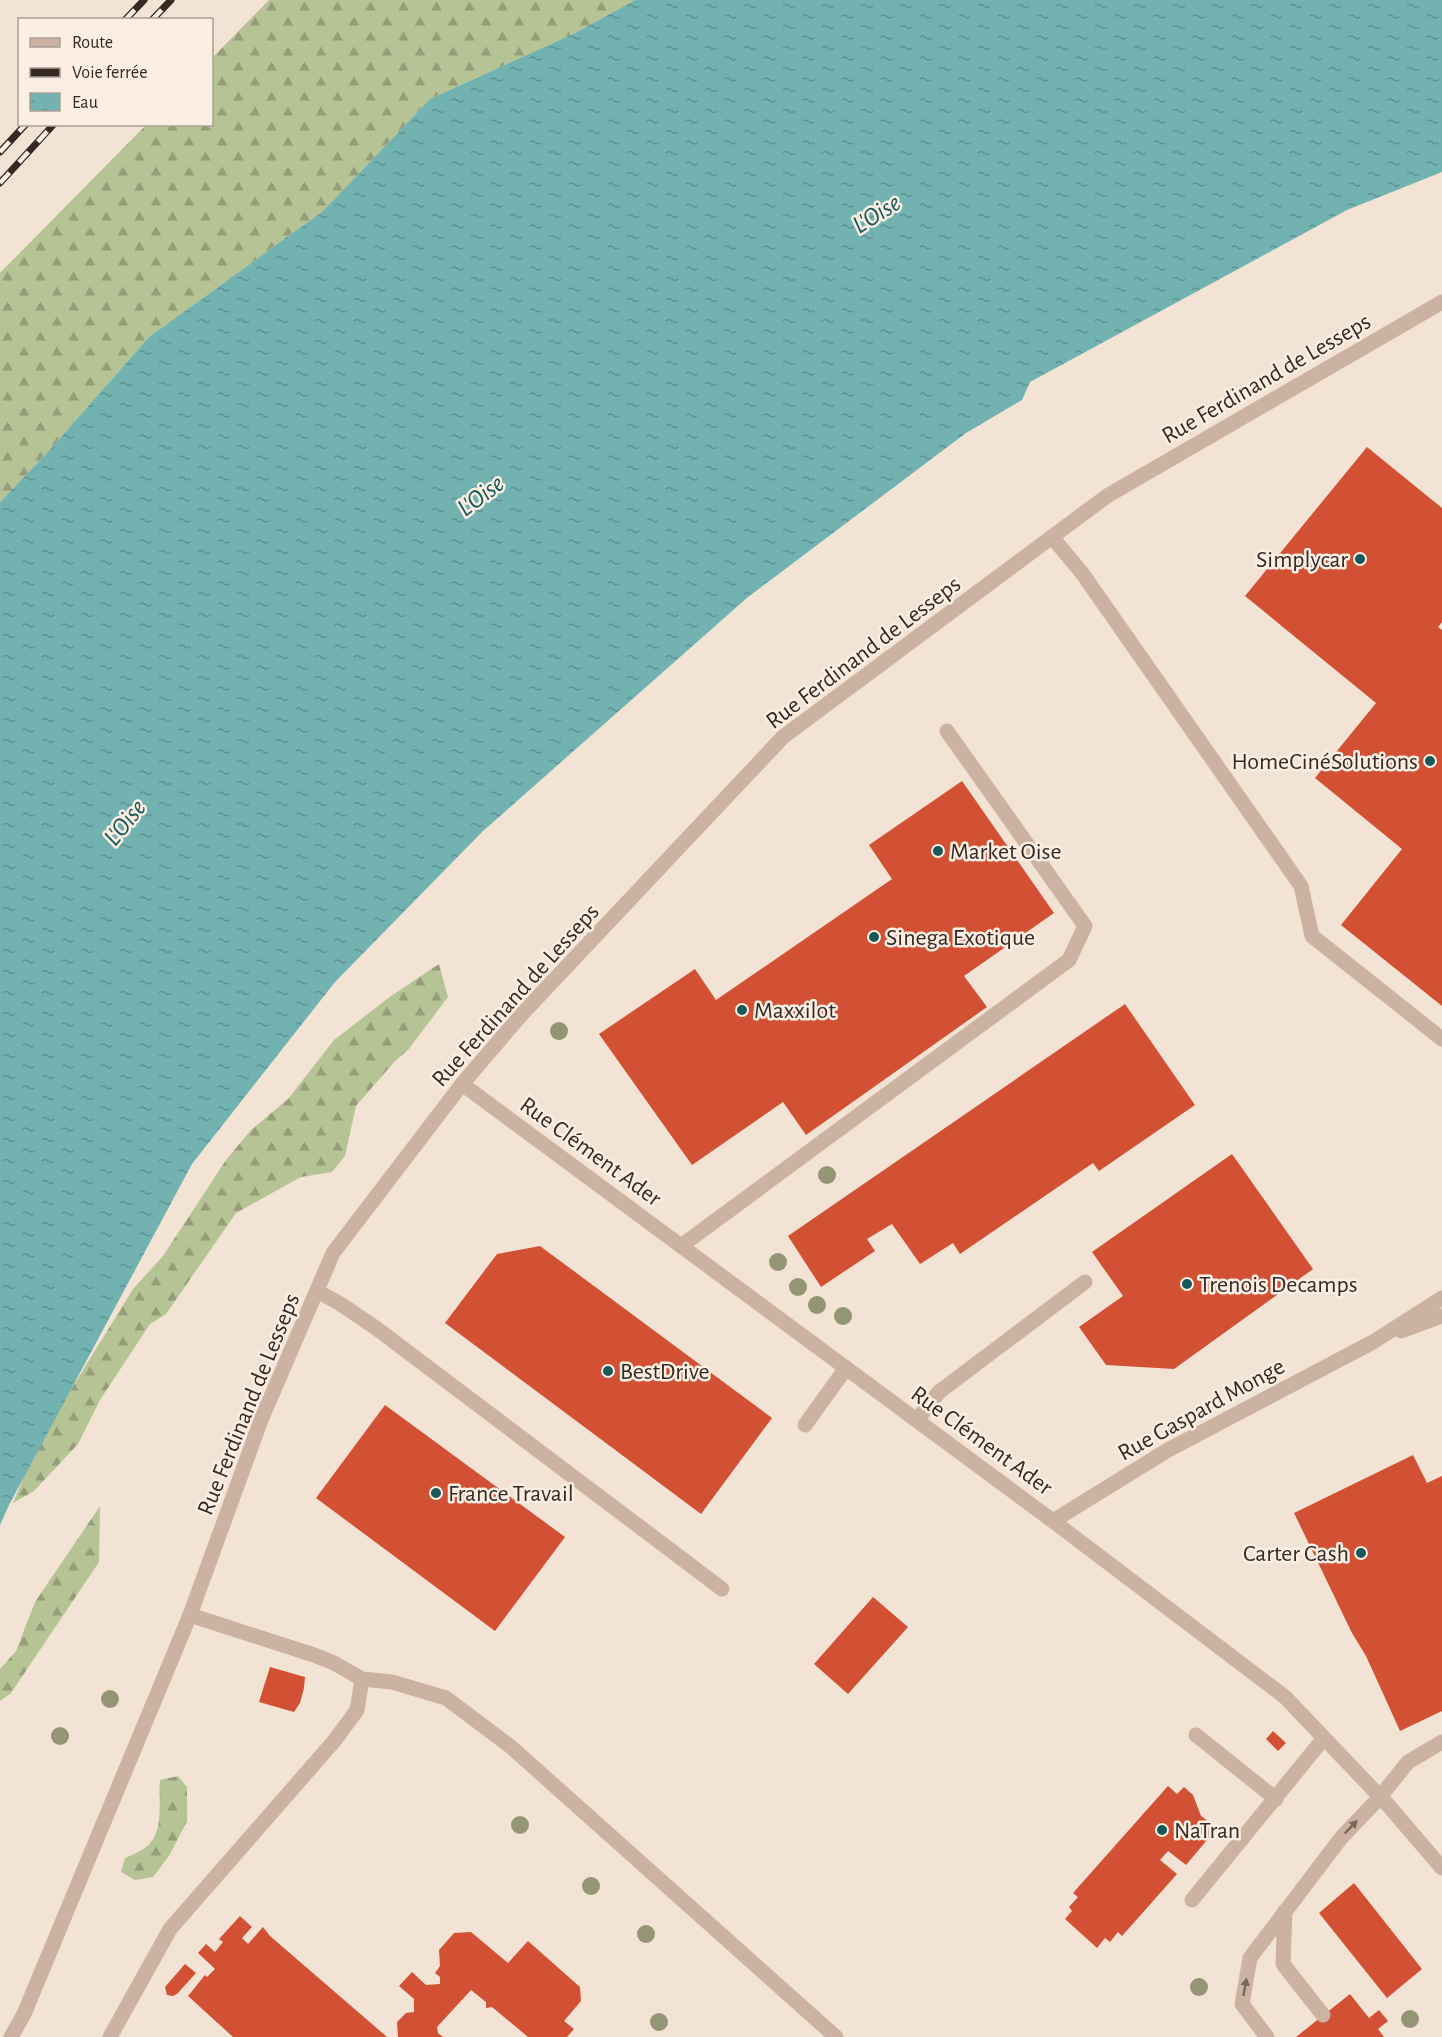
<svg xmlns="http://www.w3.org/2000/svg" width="1442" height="2037" font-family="'Alegreya Sans',sans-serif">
<defs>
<pattern id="forest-firs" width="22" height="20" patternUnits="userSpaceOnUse" patternTransform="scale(1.5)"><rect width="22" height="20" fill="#b6c394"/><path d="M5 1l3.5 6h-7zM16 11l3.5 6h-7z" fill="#959e79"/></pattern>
<pattern id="water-ripples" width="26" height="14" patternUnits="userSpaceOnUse" patternTransform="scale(1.5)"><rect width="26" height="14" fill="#72b3b2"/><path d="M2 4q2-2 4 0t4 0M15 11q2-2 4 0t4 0" fill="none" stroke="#5e9291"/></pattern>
</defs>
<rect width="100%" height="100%" fill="#f3e3d5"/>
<g fill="url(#forest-firs)">
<polygon points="269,0 635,0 575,33 430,99 323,211 149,337 46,454 0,502 0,273 146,125 212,124 212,58"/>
<polygon points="439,964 448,997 408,1050 395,1061 356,1106 345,1156 332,1172 301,1177 236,1213 166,1314 150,1324 100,1400 78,1444 34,1491 13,1503 38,1443 133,1289 163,1256 226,1160 251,1130 288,1099 334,1040 391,996"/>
<polygon points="100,1506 99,1562 11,1693 0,1701 0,1669 16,1651 35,1602"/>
<path d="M178,1776l9,11v34l-18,35 -16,21 -18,3 -14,-8 4,-14c7,-3 15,-6 21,-11 19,-15 12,-45 14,-67z"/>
</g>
<polygon fill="url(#water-ripples)" points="635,0 1442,0 1442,172 1347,210 1030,382 1022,400 966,433 748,597 483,831 335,982 192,1164 9,1505 0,1525 0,502 46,454 149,337 323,211 430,99 575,33"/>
<g fill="#d25134">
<polygon points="1367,447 1442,508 1442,622 1438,627 1442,630 1442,1006 1341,925 1402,849 1315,778 1376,703 1245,596"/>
<polygon points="962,781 1054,913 964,976 987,1007 806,1135 783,1102 692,1165 599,1034 695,969 716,1000 892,879 869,845"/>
<polygon points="1125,1004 1195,1105 1099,1171 1093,1163 960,1254 953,1243 920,1264 892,1224 867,1239 875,1251 821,1287 788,1236"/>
<polygon points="1232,1154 1313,1269 1174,1369 1106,1365 1079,1327 1123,1296 1092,1252"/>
<polygon points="540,1246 772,1418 701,1514 445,1323 497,1254"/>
<polygon points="385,1405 565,1537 495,1631 316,1498"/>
<polygon points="1413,1455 1427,1483 1442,1476 1442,1711 1400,1731 1366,1656 1352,1633 1294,1513"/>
<polygon points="873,1597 908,1627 848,1694 814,1664"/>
<polygon points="270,1667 305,1677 304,1688 300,1703 294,1712 259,1702"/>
<polygon points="1273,1731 1286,1743 1278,1751 1266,1739"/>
<polygon points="1168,1786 1177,1794 1184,1787 1193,1795 1201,1816 1217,1828 1186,1865 1168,1851 1160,1860 1177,1874 1122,1936 1118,1932 1110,1942 1105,1938 1097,1948 1065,1919 1072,1911 1069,1907 1078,1897 1073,1893"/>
<polygon points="1354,1883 1422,1969 1387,1998 1319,1913"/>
<polygon points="240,1916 252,1927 242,1938 248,1944 263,1927 270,1936 387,2037 233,2037 188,1996 205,1975 207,1977 215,1969 198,1953 206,1944 215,1952 223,1942 219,1939"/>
<polygon points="471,1932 508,1963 528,1941 580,1987 581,2001 564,2021 574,2029 567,2037 528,2037 492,2007 486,2008 486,2002 471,1990 437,2027 438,2033 443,2037 398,2037 397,2022 406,2013 414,2012 414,1999 399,1986 412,1972 426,1985 440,1984 440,1977 435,1973 440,1966 439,1950 454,1933"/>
<polygon points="185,1964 196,1973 177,1994 173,1996 167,1995 165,1987"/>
<polygon points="1350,1994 1369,2018 1379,2010 1388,2021 1378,2029 1384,2037 1296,2037"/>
</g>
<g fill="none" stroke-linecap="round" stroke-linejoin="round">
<g stroke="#ccb2a0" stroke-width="15">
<polyline points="1052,537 1082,573 1301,886 1312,936 1442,1039"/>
<polyline points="462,1084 1053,1521 1285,1697 1388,1805 1442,1868"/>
<polyline points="681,1246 1069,960 1085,926 947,731"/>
<polyline points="317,1291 339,1303 376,1328 722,1589"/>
<polyline points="1401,1331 1442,1316"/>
<polyline points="917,1420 939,1392 1085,1282"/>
<polyline points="805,1425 846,1368"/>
<polyline points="1053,1521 1168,1450 1373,1342 1442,1298"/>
<polyline points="362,1679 392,1682 446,1698 510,1746 836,2037"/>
<polyline points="1196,1735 1276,1799"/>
<polyline points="1192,1900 1324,1738"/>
<polyline points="1285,1911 1283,1964 1323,2015"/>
<polyline points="11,2037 24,2014 190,1615 261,1420 333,1253 462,1084 522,1014 783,737 1107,496 1442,302"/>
<polyline points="110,2037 170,1929 335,1740 357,1710 362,1679 334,1663 314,1655 190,1615"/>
<polyline points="1267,2037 1242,2004 1250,1958 1341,1838 1380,1797 1408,1762 1442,1742"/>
</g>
<g stroke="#352924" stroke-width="7">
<g id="rail">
<polyline points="125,20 144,0"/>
<polyline points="152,20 171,0"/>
<polyline points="0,152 26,124"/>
<polyline points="0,183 54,124"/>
</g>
</g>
<use href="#rail" stroke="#fbeee2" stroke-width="4.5" stroke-dasharray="14" stroke-linecap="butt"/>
</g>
<g fill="#949575">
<circle cx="559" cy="1031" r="9"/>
<circle cx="827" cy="1175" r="9"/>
<circle cx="778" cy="1262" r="9"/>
<circle cx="798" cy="1287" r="9"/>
<circle cx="817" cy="1305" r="9"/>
<circle cx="843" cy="1316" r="9"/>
<circle cx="110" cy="1699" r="9"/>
<circle cx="60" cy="1736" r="9"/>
<circle cx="520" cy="1825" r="9"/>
<circle cx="591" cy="1886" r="9"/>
<circle cx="646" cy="1934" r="9"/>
<circle cx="1199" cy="1987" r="9"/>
<circle cx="1410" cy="2019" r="9"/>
<circle cx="659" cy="2022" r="9"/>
</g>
<defs><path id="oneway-solid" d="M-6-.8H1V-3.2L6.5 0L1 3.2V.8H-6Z" transform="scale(1.5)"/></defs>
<g fill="#79675c">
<use href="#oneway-solid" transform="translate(1351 1827) rotate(-46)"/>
<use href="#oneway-solid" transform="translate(1245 1987) rotate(-80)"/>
</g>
<g fill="#16595a" stroke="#fbeee2" stroke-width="2">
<circle cx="1360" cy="559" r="6"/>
<circle cx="1430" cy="761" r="6"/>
<circle cx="938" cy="851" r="6"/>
<circle cx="874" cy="937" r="6"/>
<circle cx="742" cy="1010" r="6"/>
<circle cx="1187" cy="1284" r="6"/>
<circle cx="608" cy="1371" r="6"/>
<circle cx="436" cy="1493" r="6"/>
<circle cx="1361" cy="1553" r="6"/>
<circle cx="1162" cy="1830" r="6"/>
</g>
<g text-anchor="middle" stroke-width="5" stroke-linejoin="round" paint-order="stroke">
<g font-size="24" fill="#352924" stroke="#fbeee2">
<text transform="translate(1266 378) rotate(-30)" y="8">Rue Ferdinand de Lesseps</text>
<text transform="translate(863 652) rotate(-37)" y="8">Rue Ferdinand de Lesseps</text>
<text transform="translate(515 995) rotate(-48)" y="8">Rue Ferdinand de Lesseps</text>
<text transform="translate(591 1151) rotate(36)" y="8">Rue Clément Ader</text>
<text transform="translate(248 1404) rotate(-68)" y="8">Rue Ferdinand de Lesseps</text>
<text transform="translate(1201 1409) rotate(-29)" y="8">Rue Gaspard Monge</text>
<text transform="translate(982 1440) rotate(36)" y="8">Rue Clément Ader</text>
</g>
<g font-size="24" fill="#352924" stroke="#fbeee2" text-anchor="start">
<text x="1348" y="567" text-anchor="end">Simplycar</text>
<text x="1418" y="769" text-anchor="end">HomeCinéSolutions</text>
<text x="950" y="859">Market Oise</text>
<text x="886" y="945">Sinega Exotique</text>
<text x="754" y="1018">Maxxilot</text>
<text x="1199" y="1292">Trenois Decamps</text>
<text x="620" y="1379">BestDrive</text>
<text x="448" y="1501">France Travail</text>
<text x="1349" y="1561" text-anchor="end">Carter Cash</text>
<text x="1174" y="1838">NaTran</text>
</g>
<g font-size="26" font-style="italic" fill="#16595a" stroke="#fbeee2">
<text transform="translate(876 213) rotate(-32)" y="9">L'Oise</text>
<text transform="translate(480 495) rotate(-37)" y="9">L'Oise</text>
<text transform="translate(124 822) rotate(-51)" y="9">L'Oise</text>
</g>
</g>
<rect x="18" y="18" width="195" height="108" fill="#fbeee2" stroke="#ac9f96" stroke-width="1.5"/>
<rect x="30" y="38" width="30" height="9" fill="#ccb2a0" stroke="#ac9f96" stroke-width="1.5"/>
<text x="72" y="48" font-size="18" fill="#352924">Route</text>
<rect x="30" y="68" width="30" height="9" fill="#352924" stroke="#ac9f96" stroke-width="1.5"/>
<text x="72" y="78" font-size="18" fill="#352924">Voie ferrée</text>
<rect x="30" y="93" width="30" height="18" fill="url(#water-ripples)" stroke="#ac9f96" stroke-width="1.5"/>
<text x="72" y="108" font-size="18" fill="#352924">Eau</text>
</svg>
